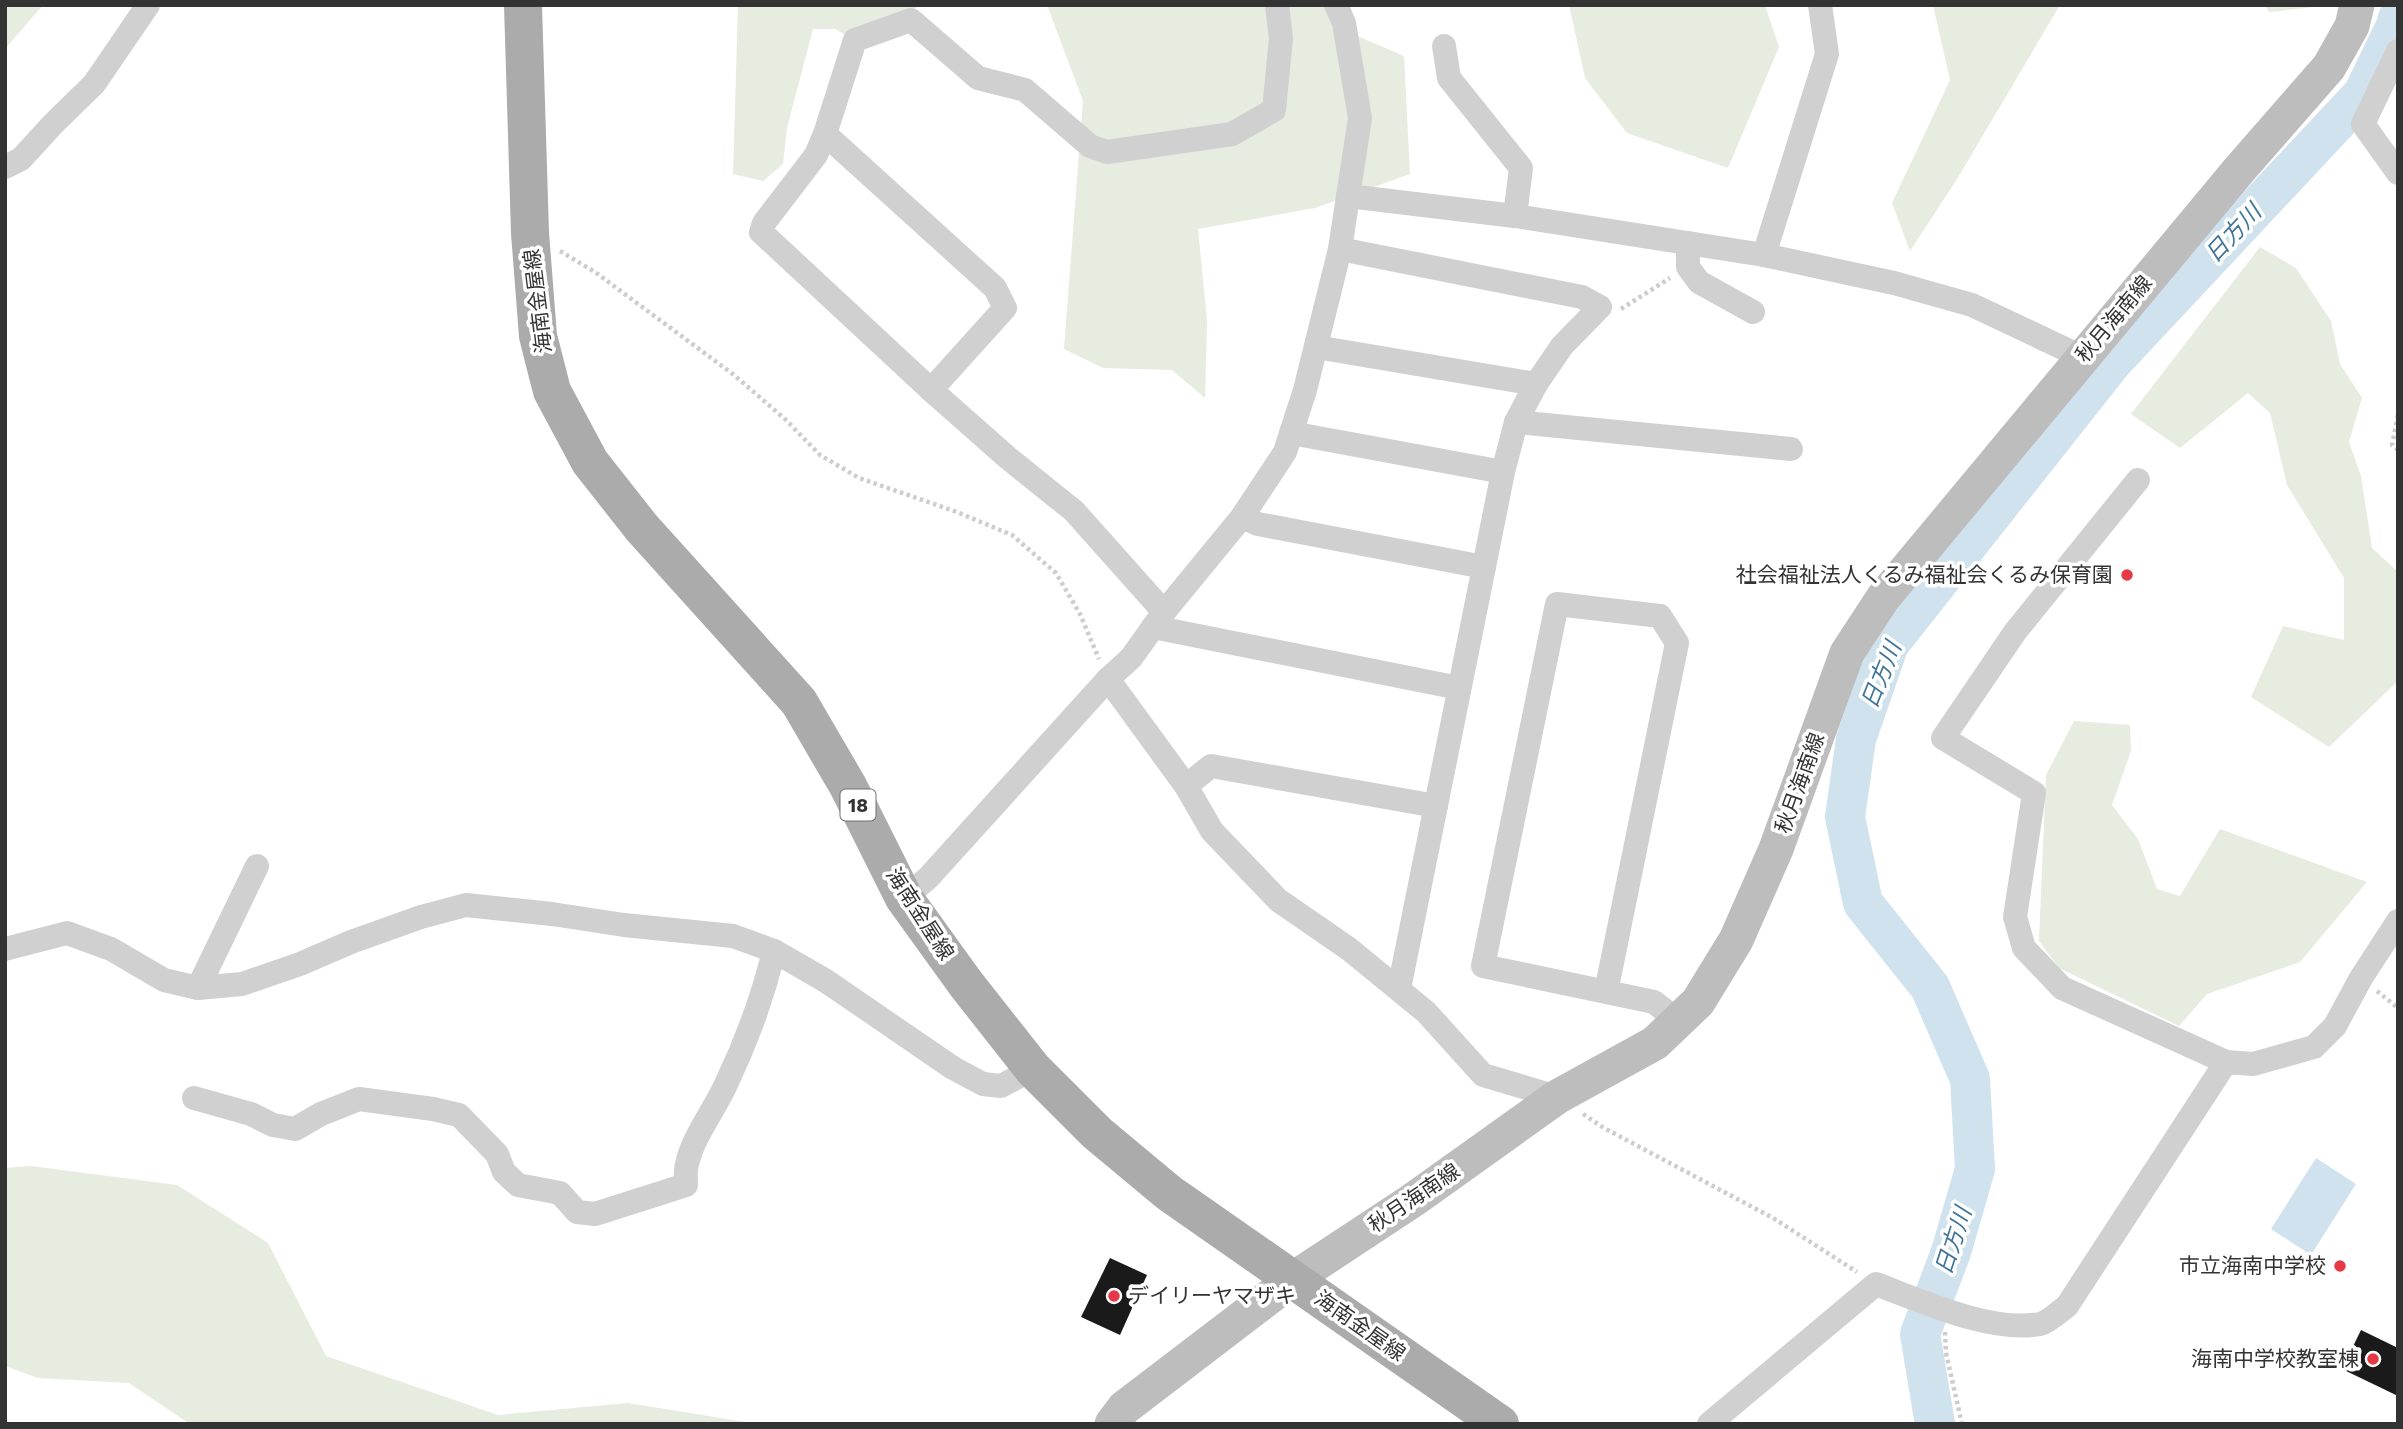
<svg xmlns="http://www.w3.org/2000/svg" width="2403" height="1429" font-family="'Work Sans','Noto Sans JP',sans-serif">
<rect width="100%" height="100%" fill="#fff"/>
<g fill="#e6ecdf">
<polygon points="5,5 43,5 5,49"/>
<polygon points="738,5 921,5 855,40 835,29 813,29 787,128 783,164 763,181 733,174"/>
<polygon points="1047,5 1325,5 1346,31 1404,56 1410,174 1315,208 1198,229 1207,321 1205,398 1172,370 1103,368 1064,349 1083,101"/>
<polygon points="1569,5 1765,5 1779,47 1728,168 1627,133 1585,78"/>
<polygon points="1933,5 2060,5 1957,179 1910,251 1892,203 1950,80"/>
<polygon points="2265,5 2332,5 2269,12"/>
<polygon points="2260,247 2296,268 2331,321 2340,364 2362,398 2349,442 2361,476 2372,548 2398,572 2398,681 2329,747 2251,697 2283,626 2344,640 2344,578 2287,485 2270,413 2248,393 2180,448 2131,414"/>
<polygon points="2074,721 2130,725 2131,751 2112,805 2138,839 2157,889 2180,896 2220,829 2367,882 2300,962 2207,994 2179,1026 2059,968 2039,941 2046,775"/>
<polygon points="31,1166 177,1185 268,1243 326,1356 498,1415 628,1403 758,1424 190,1424 129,1383 38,1378 5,1366 5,1168"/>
</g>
<polygon fill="#cfe2ee" points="2316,1158 2356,1184 2311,1255 2271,1229"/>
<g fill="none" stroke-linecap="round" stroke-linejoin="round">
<polyline stroke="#cfe2ee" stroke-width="40" points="1935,1424 1920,1334 1951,1252 1975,1169 1970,1079 1930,987 1863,903 1845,817 1856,739 1889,644 2112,362 2363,94 2396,26 2398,18"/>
</g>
<g fill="#1a1a1a">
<polygon points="1110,1258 1147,1275 1120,1335 1081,1317"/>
<polygon points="2361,1330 2398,1348 2398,1396 2342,1369"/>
</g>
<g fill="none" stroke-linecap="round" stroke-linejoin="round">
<g stroke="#cdcdcd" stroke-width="4.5" stroke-dasharray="3.5 3.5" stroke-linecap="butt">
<polyline points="560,251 595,272 734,375 785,419 820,455 859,478 957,512 1012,535 1056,573 1080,614 1099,659"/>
<polyline points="1621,309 1670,278"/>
<polyline points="2398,415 2392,445 2398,450"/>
<polyline points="2377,991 2398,1008"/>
<polyline points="1583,1114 1604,1128 1773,1218 1857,1272"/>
<polyline points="1945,1332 1946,1353 1962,1424"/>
</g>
<g stroke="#d0d0d0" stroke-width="24">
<polyline points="1444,46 1449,78 1521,168 1515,216"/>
<polyline points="2398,51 2363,124 2398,173"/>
<polyline points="825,134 816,155 764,223 761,232 931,390"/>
<polyline points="5,167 21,159 53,124 94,84 148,5"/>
<polyline points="1348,196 1515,216 1764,255 1894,283 1972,305 2082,357"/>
<polyline points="1688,243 1688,267 1699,282 1753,312"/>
<polyline points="1764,255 1827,54 1820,5"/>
<polyline points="1316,347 1536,384 1562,346 1600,307 1582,297 1340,249"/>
<polyline points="1516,422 1791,449"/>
<polyline points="1291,433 1503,472 1516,422 1536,384"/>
<polyline points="2138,480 2015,632 1943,738 2034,793 2015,917 2024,948 2062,988 2226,1062"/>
<polyline points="1242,517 1258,524 1484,567 1503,472"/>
<polyline points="1164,612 1074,511 1008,458 931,390 1005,308 995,288 825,134 855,40 911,20 978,78 1025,90 1090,146 1107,152 1232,134 1274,110 1281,38 1277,5"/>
<polyline points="1153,627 1459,688"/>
<polyline points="1108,679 1186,786 1212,831 1278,900 1349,949 1426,1012 1483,1075 1557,1097"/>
<polyline points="1186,786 1211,766 1436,806"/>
<polyline points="904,898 928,878 1108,679 1131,658 1164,612 1242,517 1285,452 1305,390 1340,249 1360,118 1344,23 1336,5"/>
<polyline points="5,949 67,933 111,949 164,980 198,988 242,984 300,964 351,942 421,917 466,905 552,914 624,925 733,936 774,951 826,981 953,1068 983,1084 1001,1086 1033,1069"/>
<polyline points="198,988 257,866"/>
<polyline points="1399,989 1484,567"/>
<polyline points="1606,992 1677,643 1660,616 1557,604 1483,966 1654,1002 1678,1021"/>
<path d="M194,1098l57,16 22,11 22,4 26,-15 38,-15 74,10 26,6 38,39 7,18 14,13 42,8 17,19 18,2 91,-29c0,-7 -1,-14 1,-21 6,-28 29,-56 40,-82 20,-42 36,-86 47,-131"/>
<path d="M1709,1424l167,-140c45,17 115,49 164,40 9,-2 20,-13 27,-18l159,-244 27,2 61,-17 21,-21 26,-48 37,-57"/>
</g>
<polyline stroke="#bdbdbd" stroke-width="35" points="1112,1424 1124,1408 1293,1279 1413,1200 1557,1097 1655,1043 1698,1002 1736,940 1776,849 1847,653 1883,598 2239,170 2329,67 2352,26 2357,5"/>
<polyline stroke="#ababab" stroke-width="38" points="523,5 530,233 538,336 552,391 590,462 642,528 799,702 848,786 904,898 966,984 1033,1069 1097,1133 1169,1193 1500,1424"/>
</g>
<g fill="#e63946" stroke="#fff" stroke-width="2.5">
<circle cx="2127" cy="575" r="7"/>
<circle cx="2340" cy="1266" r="7"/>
<circle cx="1114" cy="1296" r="7"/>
<circle cx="2373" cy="1359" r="7"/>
</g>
<g text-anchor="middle" stroke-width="7" stroke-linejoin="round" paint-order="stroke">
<rect fill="#fff" stroke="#707070" stroke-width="2" x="840.5" y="789.5" width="35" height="31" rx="5"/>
<g font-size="19" font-weight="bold" fill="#333">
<text x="858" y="812">18</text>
</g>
<g font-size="21" fill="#333" stroke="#fff">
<text transform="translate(538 301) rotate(-97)" y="7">海南金屋線</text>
<text transform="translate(2114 319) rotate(-50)" y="7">秋月海南線</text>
<text transform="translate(1800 783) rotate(-70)" y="7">秋月海南線</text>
<text transform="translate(920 914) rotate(57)" y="7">海南金屋線</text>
<text transform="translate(1414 1198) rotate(-34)" y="7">秋月海南線</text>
<text transform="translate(1360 1326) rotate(35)" y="7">海南金屋線</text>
</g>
<g font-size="21" fill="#333" stroke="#fff" text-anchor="end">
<text x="2113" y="582">社会福祉法人くるみ福祉会くるみ保育園</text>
<text x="2326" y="1273">市立海南中学校</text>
<text x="1128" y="1303" text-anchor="start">デイリーヤマザキ</text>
<text x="2359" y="1366">海南中学校教室棟</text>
</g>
<g font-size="23" font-style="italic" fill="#3f7597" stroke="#fff">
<text transform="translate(2233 233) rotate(-47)" y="8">日方川</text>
<text transform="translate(1881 675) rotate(-68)" y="8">日方川</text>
<text transform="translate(1953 1241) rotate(-72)" y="8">日方川</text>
</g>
</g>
<rect width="2403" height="1429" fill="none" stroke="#333333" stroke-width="14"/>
</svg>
